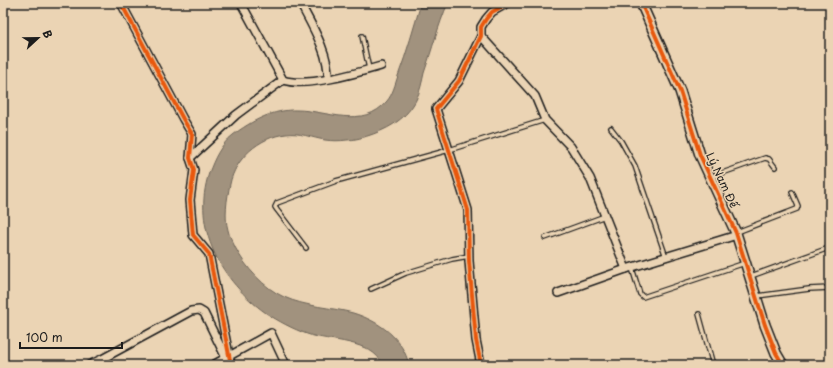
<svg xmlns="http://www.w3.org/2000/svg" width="833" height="368" font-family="'Playpen Sans',sans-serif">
<rect width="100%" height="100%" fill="#ebd4b4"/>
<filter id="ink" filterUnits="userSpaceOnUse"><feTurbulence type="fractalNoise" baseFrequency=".025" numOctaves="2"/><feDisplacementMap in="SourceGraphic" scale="8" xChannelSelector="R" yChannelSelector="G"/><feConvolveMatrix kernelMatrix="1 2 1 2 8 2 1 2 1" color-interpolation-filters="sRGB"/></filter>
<g filter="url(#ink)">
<path fill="#a1927e" stroke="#6c6357" d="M421,3h27c-10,23 -16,47 -24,70 -2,9 -4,19 -8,27 -4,8 -11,16 -18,21 -11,9 -37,19 -51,19 -7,1 -15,1 -22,0 -13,-2 -26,-8 -39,-6 -27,3 -51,25 -56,50 -3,15 -6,32 -2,46 1,6 5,12 7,17 10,20 29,41 49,50 22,10 47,10 69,16 26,8 50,25 56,52h-26c-11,-26 -54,-23 -76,-31 -14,-5 -29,-13 -41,-21 -45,-32 -75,-85 -57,-140 5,-14 12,-29 24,-38 18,-14 41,-26 64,-25 29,0 66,20 90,-9 6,-7 8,-17 11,-25 9,-24 16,-49 23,-73z"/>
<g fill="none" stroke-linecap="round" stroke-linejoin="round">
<g stroke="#1c1c1c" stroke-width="6">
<g id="service">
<polyline points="789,3 790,4"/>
<polyline points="362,36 369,69"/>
<polyline points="611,128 621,141 635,166 666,257"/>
<polyline points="711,177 765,158 769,159 775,167"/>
<polyline points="737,232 797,209 798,206 792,192"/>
<polyline points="545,238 605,216"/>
<polyline points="306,248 277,210 275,207 277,203 336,181 449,150 545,120"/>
<polyline points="632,268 640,294 643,297 745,263"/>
<polyline points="751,276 826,249"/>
<polyline points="371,289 406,273 452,259 469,256"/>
<polyline points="757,296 809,289 830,288"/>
<polyline points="699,314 713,365"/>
</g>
</g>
<g stroke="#1c1c1c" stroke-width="10">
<g id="minor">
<polyline points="121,3 183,119 192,134 190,158 194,170 190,200 193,235 209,254 231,365"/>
<path d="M241,3l42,77c23,8 74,-7 98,-14"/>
<path d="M300,3c11,21 30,52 28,76"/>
<polyline points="481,36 535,96 545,120 571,147 590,178 626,269"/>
<polyline points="190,158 236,115 283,80"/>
<polyline points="558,293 626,269 737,235"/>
<polyline points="89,365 102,359 191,311 199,310 204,313 226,358"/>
<polyline points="213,365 271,333 286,365"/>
<polyline points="481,365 476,340 469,261 468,210 436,109 459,81 481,36 481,27 486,19 492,12 508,3"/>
</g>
</g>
<g stroke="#1c1c1c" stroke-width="12">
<polyline id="tertiary" points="641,3 680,91 700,155 736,233 765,325 776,353 783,365"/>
</g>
<use href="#service" stroke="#ebd4b4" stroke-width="3.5"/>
<use href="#minor" stroke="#ebd4b4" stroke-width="7"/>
<use href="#tertiary" stroke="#ebd4b4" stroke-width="9"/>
<g stroke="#ebd4b4" stroke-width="6">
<g id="cycleway">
<polyline points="121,3 183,119 192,134 190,158 194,170 190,200 193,235 209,254 231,365"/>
<polyline points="641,3 680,91 700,155 736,233 765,325 776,353 783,365"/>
<polyline points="481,365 476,340 469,261 468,210 436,109 459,81 481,36 481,27 486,19 492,12 508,3"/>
</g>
</g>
<use href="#cycleway" stroke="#e8590c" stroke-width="4"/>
</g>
</g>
<g text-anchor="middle" stroke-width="3" stroke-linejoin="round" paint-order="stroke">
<g font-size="11" fill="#1c1c1c" stroke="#ebd4b4">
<text transform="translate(722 180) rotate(65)" y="4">Lý Nam Đế</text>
</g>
</g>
<rect width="833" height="368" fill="none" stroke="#ebd4b4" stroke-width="16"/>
<rect x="8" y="8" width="817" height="352" fill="none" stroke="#1c1c1c" stroke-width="1.5" filter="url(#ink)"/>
<g transform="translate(38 38) rotate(68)" stroke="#ebd4b4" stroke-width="3" paint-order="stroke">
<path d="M0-3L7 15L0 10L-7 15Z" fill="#1c1c1c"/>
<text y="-6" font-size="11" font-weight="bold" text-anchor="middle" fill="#1c1c1c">B</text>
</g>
<path d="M20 342v6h102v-6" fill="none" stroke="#1c1c1c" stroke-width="2"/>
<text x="26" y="342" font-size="12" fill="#1c1c1c" stroke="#ebd4b4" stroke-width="3" paint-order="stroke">100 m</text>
</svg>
